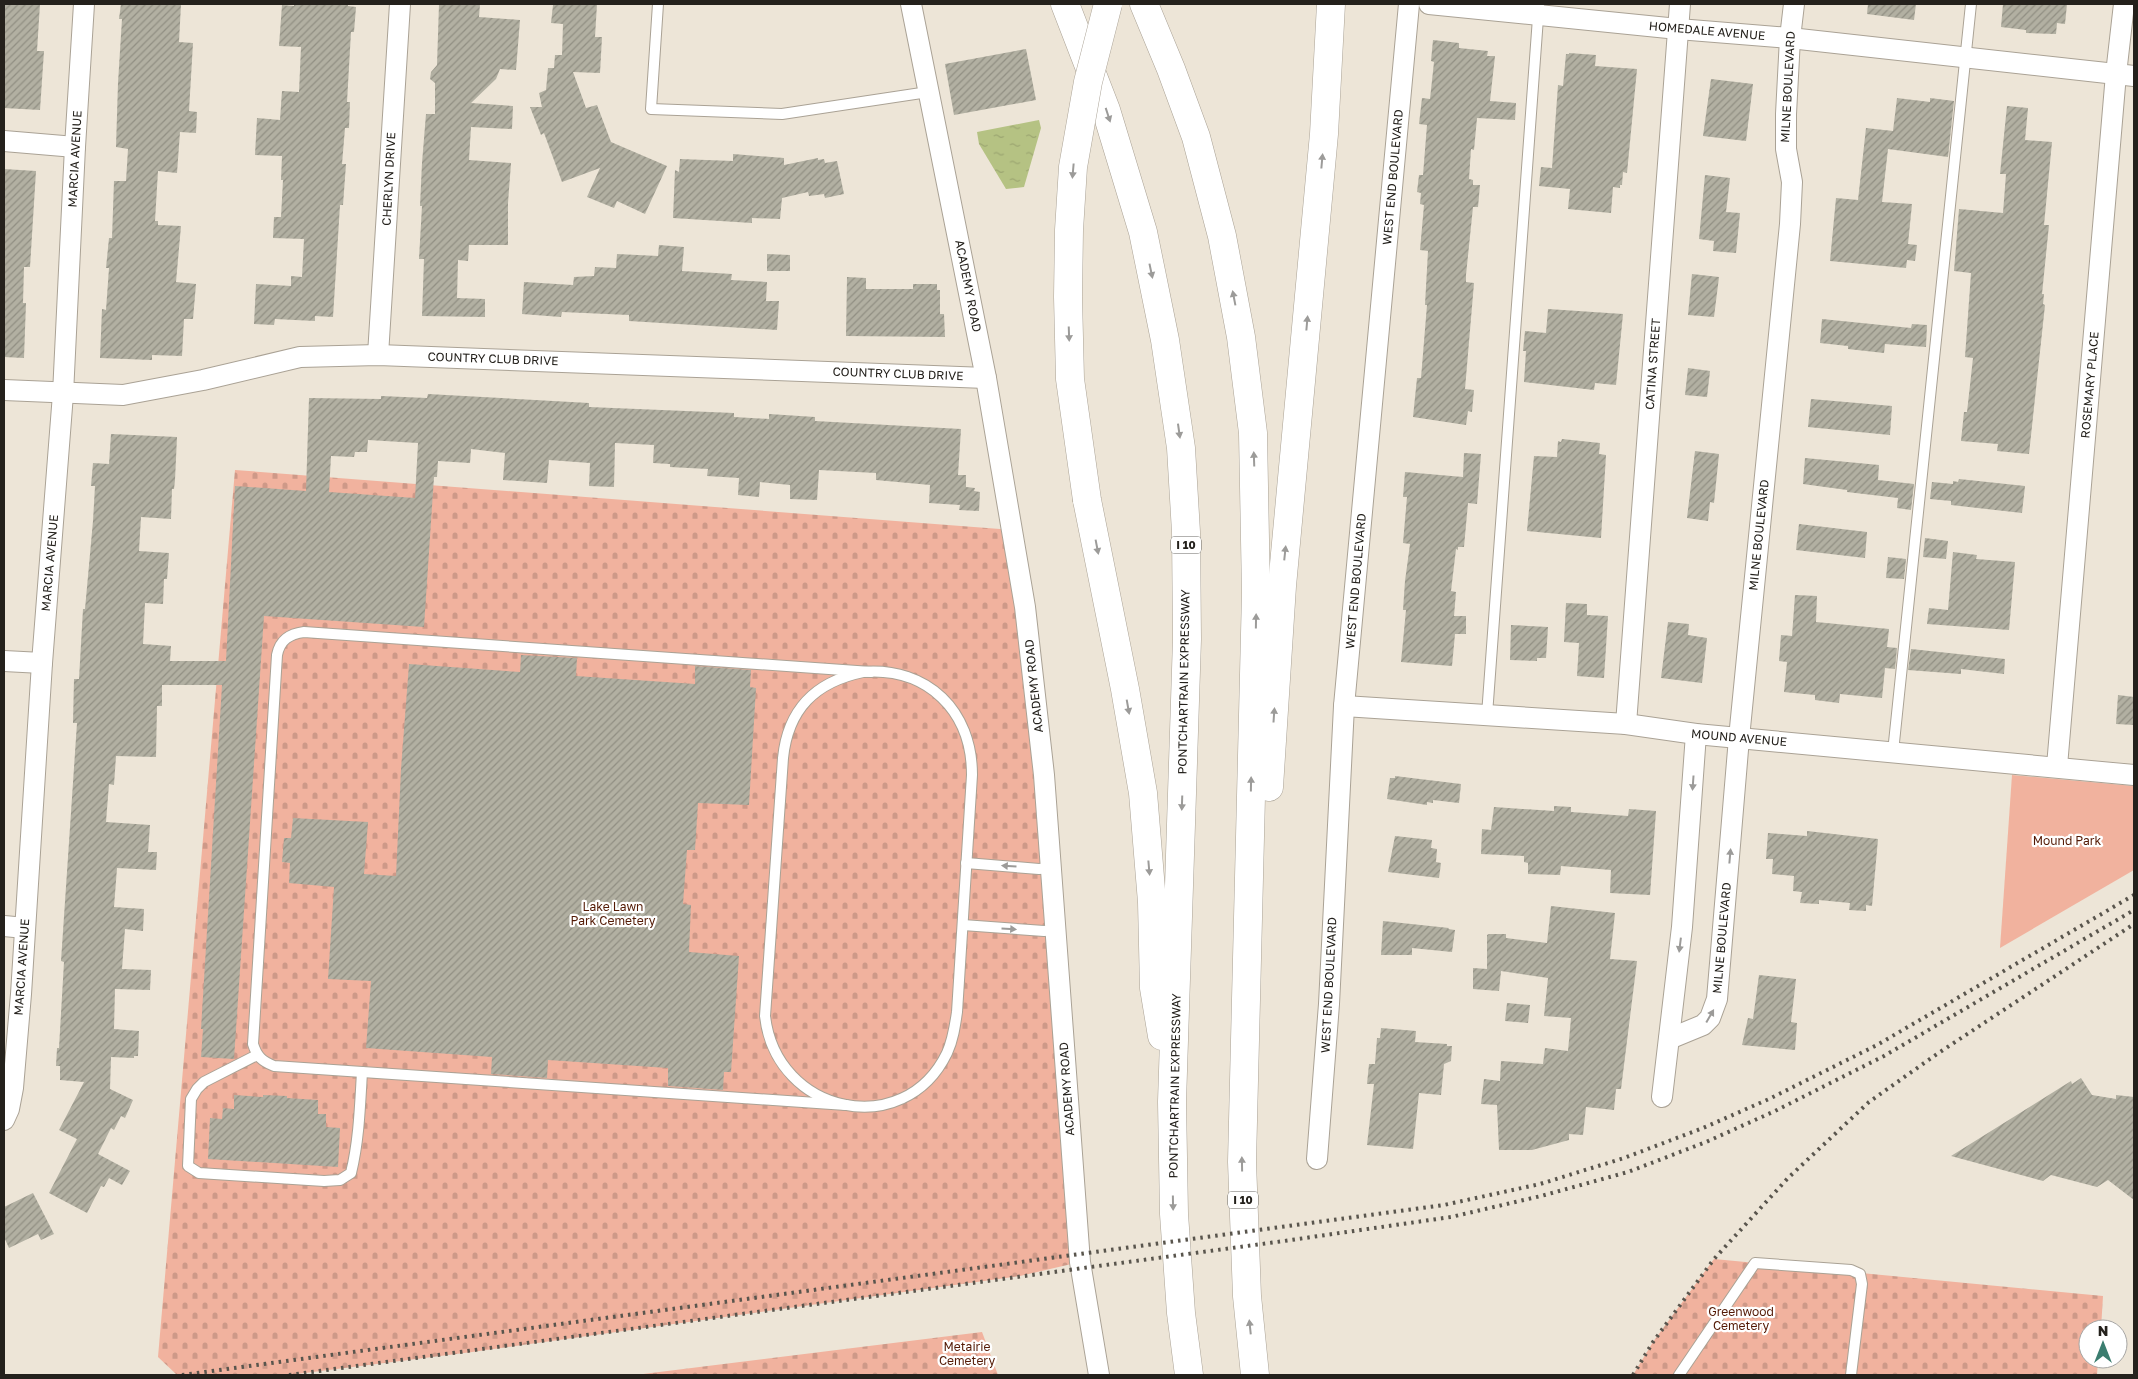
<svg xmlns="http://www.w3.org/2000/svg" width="2138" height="1379" font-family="'Golos Text',sans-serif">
<defs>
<pattern id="cemetery-stones" width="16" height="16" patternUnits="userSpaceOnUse" patternTransform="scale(1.25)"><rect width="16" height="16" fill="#f1b29e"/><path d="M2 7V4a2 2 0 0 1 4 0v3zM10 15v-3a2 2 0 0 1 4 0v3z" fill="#ce9988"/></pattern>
<pattern id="water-ripples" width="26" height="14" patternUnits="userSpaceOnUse" patternTransform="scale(1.25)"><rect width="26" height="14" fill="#b5c283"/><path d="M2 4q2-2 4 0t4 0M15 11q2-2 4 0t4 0" fill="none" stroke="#9ca671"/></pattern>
<pattern id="building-hatch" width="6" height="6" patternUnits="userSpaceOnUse" patternTransform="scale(1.25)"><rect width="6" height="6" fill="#b2b0a2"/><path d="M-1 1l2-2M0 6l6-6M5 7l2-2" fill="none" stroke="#918f83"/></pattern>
</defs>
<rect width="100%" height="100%" fill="#ede5d7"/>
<g fill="url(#cemetery-stones)">
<polygon points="235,470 1013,530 1080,1262 1020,1276 472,1352 289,1375 177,1375 158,1357"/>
<polygon points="1714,1259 2103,1296 2101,1329 2088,1329 2088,1359 2098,1359 2097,1375 1633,1375 1653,1342"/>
<polygon points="982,1332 998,1375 635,1375"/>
</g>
<polygon fill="#f1b29e" points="2012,775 2134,786 2134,870 2000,948"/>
<polygon fill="url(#water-ripples)" points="1039,120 1041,128 1024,187 1006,189 979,144 977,132"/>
<g fill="url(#building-hatch)" fill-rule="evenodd">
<polygon points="4,4 40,4 37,51 44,51 40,110 4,108"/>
<polygon points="121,4 181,4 179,42 193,43 189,111 197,112 196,133 180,132 177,173 158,171 155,221 158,221 158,225 181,226 176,282 196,284 193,319 184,319 182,356 152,355 152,360 100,358 102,309 106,310 109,268 106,268 109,238 112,238 114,181 126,181 128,149 116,147 118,83 122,19 119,19"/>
<polygon points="294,4 348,4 348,6 356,7 354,32 351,32 347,102 350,102 349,128 345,128 342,164 346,164 343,205 340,205 333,317 315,316 315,321 275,319 274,325 254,324 256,284 291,286 291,276 302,277 304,239 273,238 274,217 281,217 283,180 281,180 282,156 255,155 257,118 280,120 282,91 299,92 301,47 279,46 282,5 294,6"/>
<polygon points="439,4 480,4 479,17 520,20 516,70 500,69 496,79 471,103 513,106 512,129 471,127 469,160 511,163 508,203 508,245 469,245 468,261 458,260 457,298 485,299 485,317 422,316 424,259 419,259 422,206 420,206 422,163 426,114 435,114 435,83 430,79 431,72 437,65"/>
<polygon points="558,4 597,4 595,37 602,37 600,73 573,72 586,108 597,105 611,142 667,166 645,214 617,201 614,208 587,197 600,168 562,182 544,133 541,135 530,107 542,107 539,93 546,90 548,68 554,68 555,55 562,55 563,24 551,23 553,5"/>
<polygon points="1868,4 1916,4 1914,20 1867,14"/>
<polygon points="2003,4 2067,4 2065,24 2057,23 2056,34 2026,33 2026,30 2001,27"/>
<polygon points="1433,40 1459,43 1459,48 1488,51 1487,56 1495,56 1490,101 1516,103 1515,120 1477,118 1474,150 1471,149 1469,179 1473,180 1473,185 1480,185 1478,207 1473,207 1466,275 1466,282 1474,283 1465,389 1474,390 1472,412 1468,411 1466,425 1413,417 1417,378 1421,378 1427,305 1425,305 1428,251 1420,250 1424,205 1420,204 1421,193 1417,192 1419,175 1423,175 1427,125 1419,124 1422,98 1430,99 1434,62 1431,61"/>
<polygon points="1026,49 1036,100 954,115 945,64"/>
<polygon points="1569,53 1596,55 1595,66 1637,69 1627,173 1623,172 1622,185 1620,185 1620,188 1613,187 1611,213 1568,209 1570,189 1539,186 1541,167 1552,168 1558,85 1563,86 1566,54 1569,54"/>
<polygon points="1711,79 1753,84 1746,141 1703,136"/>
<polygon points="1897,98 1930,102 1930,98 1954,101 1948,157 1888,149 1882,202 1912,204 1908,244 1917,245 1915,261 1907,260 1906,268 1830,261 1836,198 1858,200 1866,128 1893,131"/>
<polygon points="2007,106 2028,108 2025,140 2052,142 2044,225 2049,225 2042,294 2044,294 2043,304 2045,305 2029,454 1997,451 1998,444 1961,441 1964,412 1967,412 1973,358 1965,357 1971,273 1954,271 1959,209 2003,213 2006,174 2000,174"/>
<polygon points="733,154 784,158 784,165 818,158 818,160 824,159 825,163 837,161 844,194 825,198 824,194 809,196 808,192 782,198 780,219 752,218 752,223 673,218 675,170 679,172 680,159 733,161"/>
<polygon points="4,169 36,171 30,267 24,267 23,303 26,303 24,358 4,357"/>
<polygon points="1705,175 1730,178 1726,212 1740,213 1736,253 1713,251 1714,241 1699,239"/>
<polygon points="659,245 684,247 682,271 732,274 731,280 767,282 766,301 779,301 777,330 629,321 629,315 562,312 561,317 522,314 524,282 573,285 574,277 594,276 595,267 616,268 617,254 658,256"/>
<polygon points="767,254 790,255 790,271 767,271"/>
<polygon points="1692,274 1719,277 1714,317 1688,315"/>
<polygon points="847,277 866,278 866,289 913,289 913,284 937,284 937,290 940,290 940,314 944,314 945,337 846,336"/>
<polygon points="1548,309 1623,314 1616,385 1595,383 1594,390 1524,382 1526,351 1523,351 1525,331 1546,333"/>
<polygon points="1822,319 1911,328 1912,324 1927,325 1926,347 1885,344 1884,353 1848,349 1848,346 1820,343"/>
<polygon points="1688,368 1710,371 1707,397 1685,395"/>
<path d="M428,394l161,9v4l145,6v4l35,2v-5l46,3v4l146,8 -3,46h8v12l9,1 -1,3 6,1 -1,19 -20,-1 1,-5 -31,-2 1,-18 -54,-5v-7l-57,-3 -2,30 -27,-1v-14l-30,-3 -1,15 -21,-2 1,-17 -32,-2 1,-7 -38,-2v-3l-17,-1 1,-18 -39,-2 -1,44 -25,-1 1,-23 -41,-3 -2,23 -44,-3 2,-27 -34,-4 -1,14 -32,-2 -1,16h-3l-10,150 -160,-11 -30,443 -33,-2 2,-28h-2l21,-344h-60v21h-5l-1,51 -40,-1 -2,29 -5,-1 -3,38 44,3 -2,27h9l-1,18 -39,-2 -3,39 30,2 -1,22 -18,-2 -3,40 29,1 -1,20 -35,-1 -1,40 25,2 -1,25h-4v2l-23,-1 -1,32 23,11 -8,18 -4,-2 -7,14 -3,-2 -13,26 32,17 -8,14 -13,-7 -5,9 -3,-1 -14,27 -38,-20 28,-54 -18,-9 25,-48 -24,-2v-14h-4l1,-18h2l5,-86 -3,-1 16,-238h-4l1,-44h5l4,-70h2l8,-88 2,-35h-4l2,-23 16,1 2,-30 66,3 -2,43 -1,9h-2l-1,30 -30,-2 -2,34 30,2 -2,26h-3l-1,25 -18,-1 -2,41 28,2 -1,15h56l9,-175 71,5 3,-93 72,1v-3l46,2zM368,440l50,3 -3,55 -86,-6 2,-36 23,1 1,-5h12z"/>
<polygon points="1811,399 1892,406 1890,435 1808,427"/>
<polygon points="1562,439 1600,443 1599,454 1606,455 1601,538 1527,531 1534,456 1557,457 1558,441 1561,442"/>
<polygon points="1695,451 1719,454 1714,503 1710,502 1708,521 1687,518"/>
<polygon points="1464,453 1481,454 1477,504 1468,503 1464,547 1458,547 1458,550 1456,549 1451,591 1456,592 1454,616 1466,616 1466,634 1455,634 1452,666 1401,662 1406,610 1403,610 1405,581 1410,544 1403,543 1407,497 1403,497 1405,472 1463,477"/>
<polygon points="1805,458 1879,465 1878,480 1914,484 1911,510 1897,508 1898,498 1847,492 1847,490 1803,484"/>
<polygon points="1959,479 2025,486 2022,513 1951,505 1951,501 1930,499 1932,482 1953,484 1953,481 1958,482"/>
<polygon points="1799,524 1867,532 1865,558 1796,550"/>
<polygon points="1925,538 1948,541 1946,559 1923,557"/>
<polygon points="1953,552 1977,555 1976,559 2015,562 2009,630 1927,624 1929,608 1948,610"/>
<polygon points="1888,557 1906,559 1904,579 1886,578"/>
<polygon points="1795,595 1817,596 1816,622 1889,629 1887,647 1897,648 1895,669 1885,668 1882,698 1840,694 1839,703 1815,700 1815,695 1784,692 1787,662 1779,661 1781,635 1792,636"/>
<polygon points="1566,603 1587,604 1587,615 1608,616 1604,678 1577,676 1579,643 1564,642"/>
<polygon points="1668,622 1689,624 1688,635 1707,638 1702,683 1661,678"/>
<polygon points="1511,625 1548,627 1546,658 1537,658 1537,661 1510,660"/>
<polygon points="1911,649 2005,659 2004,674 1961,669 1961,674 1908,670"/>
<polygon points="521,655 577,658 576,676 695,684 695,666 751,670 750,687 756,688 749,805 698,803 695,850 687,850 683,904 691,905 689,952 739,956 731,1072 724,1072 723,1090 668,1086 668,1068 548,1060 547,1078 491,1074 492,1057 366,1048 371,981 328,979 334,887 289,883 290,863 282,862 284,838 291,838 293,818 368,822 364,874 396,876 401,769 409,664 520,672"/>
<polygon points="2118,695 2134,697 2134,725 2116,724"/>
<polygon points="1395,776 1461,784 1459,803 1433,800 1433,803 1427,802 1427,805 1387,799 1390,778 1395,778"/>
<polygon points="1554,806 1571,807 1571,812 1628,816 1629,809 1656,811 1650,895 1610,893 1611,870 1561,866 1560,875 1528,874 1528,863 1524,862 1524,856 1481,854 1482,829 1491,830 1494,807 1554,811"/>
<polygon points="1807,831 1878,839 1872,906 1866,905 1866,911 1849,910 1850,903 1819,900 1819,904 1800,903 1802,892 1793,891 1794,876 1772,874 1773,859 1766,859 1768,833 1807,836"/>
<polygon points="1395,836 1432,840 1431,848 1437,849 1436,862 1441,863 1439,878 1388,872"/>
<polygon points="1551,906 1615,913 1610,959 1637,961 1621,1089 1616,1089 1614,1110 1586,1107 1583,1135 1569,1134 1569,1140 1532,1150 1499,1150 1497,1105 1481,1104 1484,1079 1500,1081 1501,1061 1543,1064 1545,1048 1568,1051 1571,1018 1544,1016 1548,978 1501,971 1499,991 1473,989 1473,968 1487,969 1487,935 1489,934 1506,934 1506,938 1547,943"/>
<polygon points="1383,921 1449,928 1448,929 1455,930 1452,952 1412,948 1412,955 1381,955"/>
<polygon points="1759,975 1796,979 1791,1022 1797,1023 1795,1050 1742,1045 1748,1018 1753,1019"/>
<polygon points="1507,1003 1530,1005 1528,1023 1505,1021"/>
<polygon points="1381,1028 1416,1031 1415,1042 1447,1044 1447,1046 1452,1046 1451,1061 1444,1064 1441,1095 1419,1093 1413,1149 1367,1145 1374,1084 1367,1084 1369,1064 1375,1064 1377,1038 1380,1038"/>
<polygon points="2081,1078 2092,1095 2116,1099 2116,1095 2134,1097 2134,1200 2108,1180 2097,1187 2051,1175 2043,1181 1951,1156 2071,1081 2072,1084"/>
<polygon points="234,1095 263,1097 263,1095 287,1096 287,1098 318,1100 318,1114 326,1114 326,1127 340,1128 338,1167 208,1159 210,1118 222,1119 223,1108 234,1109"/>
<polygon points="33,1193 54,1234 41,1240 38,1234 9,1248 4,1237 4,1207"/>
</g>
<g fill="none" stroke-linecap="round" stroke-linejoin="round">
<g stroke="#aaa295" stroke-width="12">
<g id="service">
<polyline points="658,4 651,109 782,114 928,92"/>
<path d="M863,672c65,-5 109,39 109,103l-15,237c-2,14 -4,28 -10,41 -43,89 -171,61 -182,-37l18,-258c5,-49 32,-76 80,-86z"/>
<polyline points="1487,715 1539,4"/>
<polyline points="1893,752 1971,4"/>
<polyline points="966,863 1039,869 1051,868"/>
<polyline points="963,925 1044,931 1055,930"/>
<path d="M257,1055l-53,27 -7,7 -6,10 -3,67 11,7 125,8 16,-1 11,-7c8,-33 9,-67 11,-101"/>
<path d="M846,1105l-572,-39c-12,-5 -17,-9 -21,-22l24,-389c3,-15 12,-21 27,-23l567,40"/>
<polyline points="1679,1375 1755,1263 1851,1270 1860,1274 1862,1284 1851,1375"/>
</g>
</g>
<g stroke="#aaa295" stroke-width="22">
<g id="minor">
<polyline points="911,4 986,378 1025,607 1044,775 1080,1262 1099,1375"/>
<polyline points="1429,4 1678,29 1790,38 2134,76"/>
<polyline points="4,141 75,147"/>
<polyline points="378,355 400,4"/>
<polyline points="4,390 123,395 203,380 300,357 378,355 986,378"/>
<polyline points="4,661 42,663"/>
<polyline points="1344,706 1626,724 1696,734 2134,775"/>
<polyline points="1626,724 1680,4"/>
<polyline points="2057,766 2116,74 2124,4"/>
<polyline points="4,926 25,928"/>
<polyline points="1669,1039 1703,1025 1710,1018 1717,999 1739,738 1790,224 1792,182 1786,149 1786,114 1790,38 1794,4"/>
<polyline points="1662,1097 1682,927 1696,734"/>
<polyline points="4,1120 9,1109 13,1088 21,994 42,663 63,394 75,147 84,4"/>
<polyline points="1317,1159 1329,1004 1344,706 1409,4"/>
</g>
</g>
<g stroke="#aaa295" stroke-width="29">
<g id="motorway">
<polyline points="1065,4 1106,110 1143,232 1165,340 1181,448 1186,532 1187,639 1172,1102 1174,1214 1181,1313 1189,1375"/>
<polyline points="1144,4 1171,69 1196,137 1222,236 1241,337 1253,433 1256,593 1242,1162 1247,1296 1255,1375"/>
<polyline points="1087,500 1125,689 1143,793 1152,902 1154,988 1162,1036"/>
<polyline points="1269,787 1282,586 1324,134 1331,4"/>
</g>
</g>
<use href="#service" stroke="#fff" stroke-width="10"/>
<use href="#minor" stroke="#fff" stroke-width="20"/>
<use href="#motorway" stroke="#fff" stroke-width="28"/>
<g stroke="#59554d" stroke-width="4" stroke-dasharray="2.5 5" stroke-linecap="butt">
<polyline points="182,1375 1444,1205 1540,1184 1624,1158 1703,1128 1769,1099 1877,1045 2134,895"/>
<polyline points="289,1375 1284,1241 1451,1217 1541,1196 1628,1172 1706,1142 1775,1111 1884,1056 2134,910"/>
<polyline points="1633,1375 1653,1342 1714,1259 1788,1178 1869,1102 1937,1054 2134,924"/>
</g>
<g stroke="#aaa295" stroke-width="29" stroke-linecap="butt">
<polyline id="motorway-bridge" points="1087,500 1070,379 1068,297 1069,230 1073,167 1088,82 1108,4"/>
</g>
<use href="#motorway-bridge" stroke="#fff" stroke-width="28"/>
</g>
<defs><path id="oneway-solid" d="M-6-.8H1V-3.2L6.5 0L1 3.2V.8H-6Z" transform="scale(1.25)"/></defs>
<g fill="#9c9b99">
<use href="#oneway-solid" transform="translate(1108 115) rotate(72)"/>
<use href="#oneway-solid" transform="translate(1322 161) rotate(-85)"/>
<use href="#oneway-solid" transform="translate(1073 171) rotate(95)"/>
<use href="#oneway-solid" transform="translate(1151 271) rotate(78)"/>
<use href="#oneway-solid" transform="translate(1234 298) rotate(-101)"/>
<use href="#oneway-solid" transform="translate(1307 323) rotate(-85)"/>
<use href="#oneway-solid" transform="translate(1069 334) rotate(88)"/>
<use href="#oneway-solid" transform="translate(1179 431) rotate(82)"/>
<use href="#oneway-solid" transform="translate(1254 459) rotate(-92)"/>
<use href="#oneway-solid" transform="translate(1097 547) rotate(79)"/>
<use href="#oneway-solid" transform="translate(1285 553) rotate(-84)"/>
<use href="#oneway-solid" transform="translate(1256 621) rotate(-89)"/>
<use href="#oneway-solid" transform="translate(1128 707) rotate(80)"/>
<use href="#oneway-solid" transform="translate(1274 715) rotate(-86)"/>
<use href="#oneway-solid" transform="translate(1693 783) rotate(94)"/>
<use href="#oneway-solid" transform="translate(1251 784) rotate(-89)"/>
<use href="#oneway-solid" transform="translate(1182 803) rotate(92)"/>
<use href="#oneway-solid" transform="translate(1730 856) rotate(-85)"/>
<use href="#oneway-solid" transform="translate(1009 866) rotate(-176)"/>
<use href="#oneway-solid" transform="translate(1149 868) rotate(85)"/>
<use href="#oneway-solid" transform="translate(1009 929) rotate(4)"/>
<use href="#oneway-solid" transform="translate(1680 945) rotate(97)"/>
<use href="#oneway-solid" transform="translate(1710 1016) rotate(-60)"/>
<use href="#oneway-solid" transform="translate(1242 1164) rotate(-91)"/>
<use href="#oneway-solid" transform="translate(1173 1203) rotate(89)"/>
<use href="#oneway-solid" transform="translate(1250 1327) rotate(-96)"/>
</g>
<g text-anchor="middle" stroke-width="4.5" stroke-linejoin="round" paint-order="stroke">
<g fill="#fff" stroke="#666460" stroke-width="1">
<rect x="1171" y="536.5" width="30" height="17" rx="4"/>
<rect x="1228" y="1191.5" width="30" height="17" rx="4"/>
</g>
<g font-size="11" font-weight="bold" fill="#24211c">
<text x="1186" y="549">I 10</text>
<text x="1243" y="1204">I 10</text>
</g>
<g font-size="12" fill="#24211c" stroke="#fff">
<text transform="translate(1707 31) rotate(5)" y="4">HOMEDALE AVENUE</text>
<text transform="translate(1788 87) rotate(-87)" y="4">MILNE BOULEVARD</text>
<text transform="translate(75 159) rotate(-87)" y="4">MARCIA AVENUE</text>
<text transform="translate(1393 177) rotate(-85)" y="4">WEST END BOULEVARD</text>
<text transform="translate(389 179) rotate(-87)" y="4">CHERLYN DRIVE</text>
<text transform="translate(968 286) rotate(79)" y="4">ACADEMY ROAD</text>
<text transform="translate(493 359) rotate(2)" y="4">COUNTRY CLUB DRIVE</text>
<text transform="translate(1653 364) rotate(-86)" y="4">CATINA STREET</text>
<text transform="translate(898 374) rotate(2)" y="4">COUNTRY CLUB DRIVE</text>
<text transform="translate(2090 385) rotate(-85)" y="4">ROSEMARY PLACE</text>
<text transform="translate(1759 535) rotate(-84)" y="4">MILNE BOULEVARD</text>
<text transform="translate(50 563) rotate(-85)" y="4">MARCIA AVENUE</text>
<text transform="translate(1356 581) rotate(-85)" y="4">WEST END BOULEVARD</text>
<text transform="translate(1184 682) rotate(-89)" y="4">PONTCHARTRAIN EXPRESSWAY</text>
<text transform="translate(1034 686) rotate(-96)" y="4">ACADEMY ROAD</text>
<text transform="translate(1739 738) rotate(5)" y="4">MOUND AVENUE</text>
<text transform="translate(1722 938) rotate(-85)" y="4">MILNE BOULEVARD</text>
<text transform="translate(22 967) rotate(-86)" y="4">MARCIA AVENUE</text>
<text transform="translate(1329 985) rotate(-87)" y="4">WEST END BOULEVARD</text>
<text transform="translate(1175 1086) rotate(-89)" y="4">PONTCHARTRAIN EXPRESSWAY</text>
<text transform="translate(1067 1089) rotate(-94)" y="4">ACADEMY ROAD</text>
</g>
<g font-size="12" fill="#531904" stroke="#fff">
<text x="2067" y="845">Mound Park</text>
<text x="613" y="911">Lake Lawn<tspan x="613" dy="14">Park Cemetery</tspan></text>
<text x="1741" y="1316">Greenwood<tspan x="1741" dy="14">Cemetery</tspan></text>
<text x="967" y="1351">Metairie<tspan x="967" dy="14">Cemetery</tspan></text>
</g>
</g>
<rect width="2138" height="1379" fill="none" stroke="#24211c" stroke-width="10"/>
<g transform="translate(2103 1344)"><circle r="24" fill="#ffffff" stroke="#a7a6a4"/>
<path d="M0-4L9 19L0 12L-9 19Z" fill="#3b7d6f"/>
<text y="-8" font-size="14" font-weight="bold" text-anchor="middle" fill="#24211c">N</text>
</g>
</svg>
